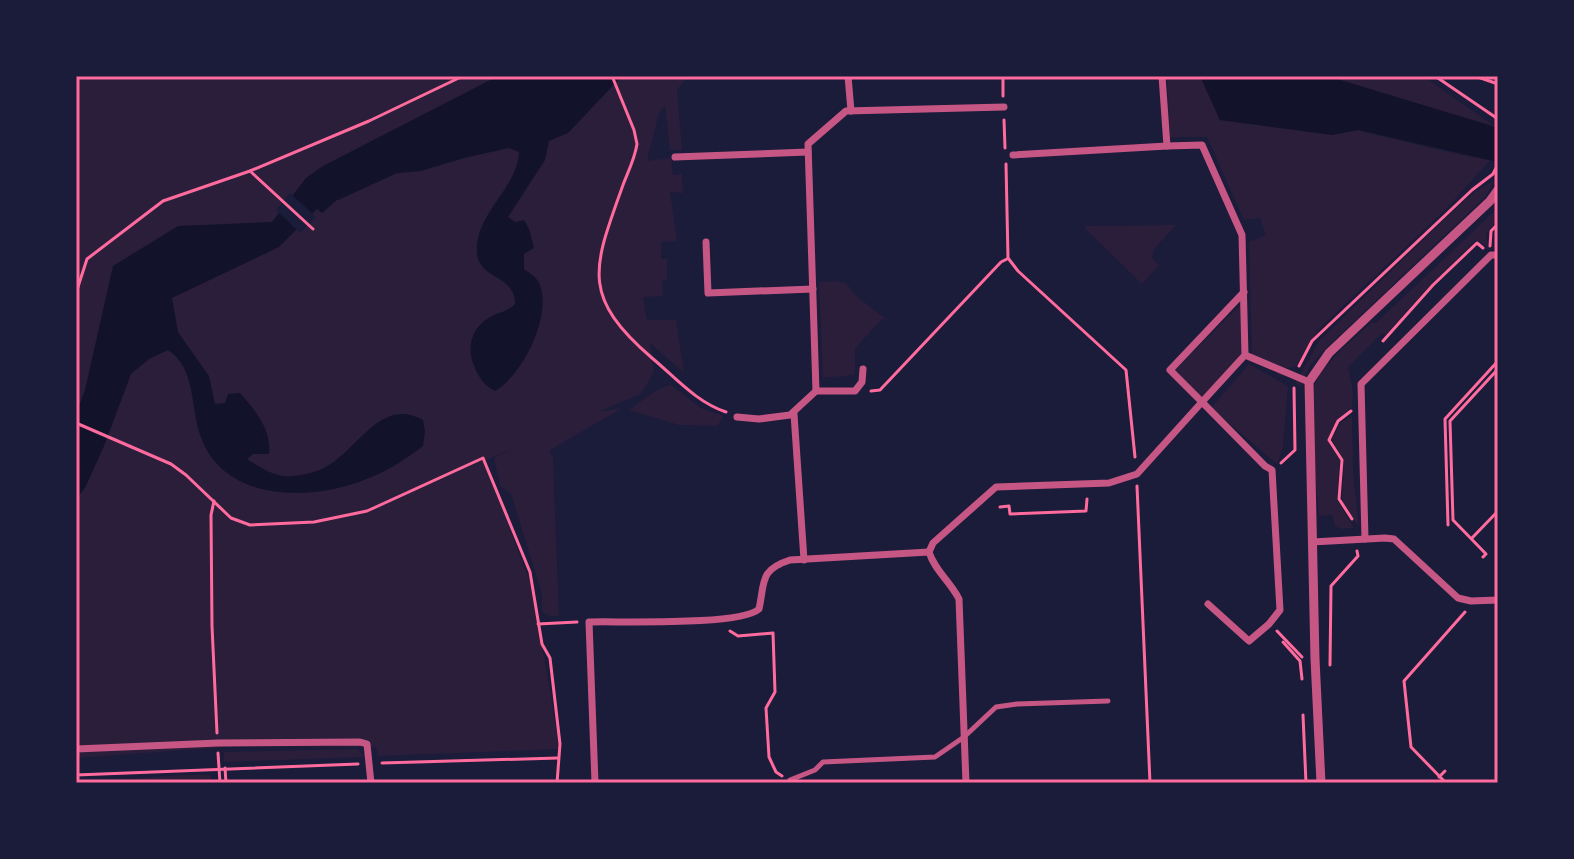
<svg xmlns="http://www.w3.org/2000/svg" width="1574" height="859" font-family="Poppins,sans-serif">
<rect width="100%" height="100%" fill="#1b1b3a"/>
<g fill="#2a1e3b">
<polygon points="76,76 688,76 677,90 682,150 670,150 665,106 659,113 647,161 671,158 673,175 682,174 683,193 670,192 677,241 661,242 661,259 667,259 667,280 662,281 663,296 643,297 647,320 676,320 684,373 650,343 654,372 641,394 600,411 621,409 550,450 553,458 559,616 550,616 542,612 542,594 511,494 500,486 494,458 512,449 484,461 532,587 560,749 378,756 376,747 241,746 76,758"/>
<polygon points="1167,76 1200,76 1220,120 1356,130 1457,154 1490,160 1447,208 1320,328 1295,367 1287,368 1283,377 1252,359 1249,242 1266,235 1260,218 1244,220 1207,137 1170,137"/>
<polygon points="1327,76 1423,76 1497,128 1490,125"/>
<polygon points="1494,181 1485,197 1324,350 1310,366 1301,386 1295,383 1319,341 1452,212 1476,191"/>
<path d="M1498,208v12l-12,13 2,14 -12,-7 -43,42 -48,53 -3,-2 -34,34 5,25 -1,15 -16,14 -8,21 12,19 -3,39 17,28 -13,1 -6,-3 -3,-11 -13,1c-2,-29 -13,-106 -5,-130 8,-22 41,-48 58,-64l3,2z"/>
<polygon points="1176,225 1154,249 1152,258 1159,265 1142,284 1085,228 1086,226"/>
<polygon points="835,281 846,283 856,296 887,320 882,319 855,348 855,371 853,375 823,378 819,282"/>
<polygon points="1242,303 1243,357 1205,402 1175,370"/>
<polygon points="1249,364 1288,386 1283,447 1277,464 1211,408"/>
<path d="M671,385l30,23 23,8 -7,10 -38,-1 -50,-15c12,-8 28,-23 42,-25z"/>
<polygon points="1352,416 1353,471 1359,527 1342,502 1344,461 1332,439 1341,422"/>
<polygon points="358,749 364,757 224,762 224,752"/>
<polygon points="180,775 210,775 214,783 76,783"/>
</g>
<g fill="#12122b">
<path d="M498,76h124l-54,57 -19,8 -4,19 -37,57 7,5 9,-2 5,9 5,19 -10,6v15c4,3 11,7 14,12 17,31 -16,95 -43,110 -10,-5 -16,-13 -20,-23 -10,-21 -3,-43 19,-53 9,-4 14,-4 21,-11 0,-30 -36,-24 -38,-51 -3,-39 41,-65 42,-101l-10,-4 -45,10 -43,13 -57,5 -42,37 -5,-4 -38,38 -107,51 6,34 31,44 6,28 10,-1 3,-9 12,-1c15,17 32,37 29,61h-16l-6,5c9,5 18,12 28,15 9,4 22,2 31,0 8,-2 16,-4 23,-9 31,-19 53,-68 94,-45l2,12 -2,14c-18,14 -37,26 -59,34 -53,21 -137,22 -162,-40 -12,-28 -5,-72 -34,-90l-19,9 -18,15 -27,72 -19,42 -9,11v-85l9,-24 28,-124 65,-40 94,-4 34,-44 17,-12z"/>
<polygon points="1200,76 1327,76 1498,128 1498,162 1359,130 1332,135 1220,120"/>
</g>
<polygon fill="#1b1b3a" points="290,193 316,217 300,233 276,210"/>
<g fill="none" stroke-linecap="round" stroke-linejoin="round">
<polyline stroke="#12122b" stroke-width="18" points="336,191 393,165"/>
<g stroke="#ff6b9d" stroke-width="3">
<path d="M612,76l22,54 3,14c-2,14 -9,28 -14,41 -29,82 -44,110 29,173 23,19 44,44 74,54"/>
<polyline points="1003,76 1003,96"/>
<polyline points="1435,76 1498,119"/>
<polyline points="1475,76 1498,84"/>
<polyline points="1004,120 1005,148"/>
<polyline points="1006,164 1008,258 1018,271 1126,370 1135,457"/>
<polyline points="250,171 313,229"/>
<polyline points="1490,246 1491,231 1498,224"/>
<polyline points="76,293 87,259 163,201 250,171 369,121 463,76"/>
<polyline points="1383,341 1433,285 1477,243 1483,248"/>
<polyline points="1299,366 1312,341 1472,190 1493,174 1498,164"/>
<polyline points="871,391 880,390 1001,262 1007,259"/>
<polyline points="1351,411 1338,421 1329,440 1342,460 1339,499 1352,519"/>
<polyline points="76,423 171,464 186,475 231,518 250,525 314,522 367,511 483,458 530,572 542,644 550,658 560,744 557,783"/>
<polyline points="1281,463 1295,450 1294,388"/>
<polyline points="1137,486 1150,783"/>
<polyline points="214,501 211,515 212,626 217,733"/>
<polyline points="1000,507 1009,506 1010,514 1086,511 1087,499"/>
<polyline points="1448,525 1445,419 1498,361"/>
<polyline points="1472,538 1498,511"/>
<polyline points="1483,557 1486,554 1453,520 1450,421 1498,369"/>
<polyline points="538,624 577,622"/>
<polyline points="730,631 738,636 773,633 775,692 766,708 769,757 776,772 782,776"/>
<polyline points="1277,631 1302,657"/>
<polyline points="1283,642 1300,661 1302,679"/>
<polyline points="1330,665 1331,586 1358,556 1357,551"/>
<polyline points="1303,715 1306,783"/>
<polyline points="218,753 220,783"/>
<polyline points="382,763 558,758"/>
<polyline points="225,768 226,783"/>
<polyline points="76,775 358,764"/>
<polyline points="1439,777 1445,771"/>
<polyline points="1446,783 1411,747 1404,681 1465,612"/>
</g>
<polyline stroke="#c65784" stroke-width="5" points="790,780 815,770 823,762 935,757 964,737 996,707 1017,704 1108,701"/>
<g stroke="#c65784" stroke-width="7">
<polyline points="848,76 851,111"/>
<polyline points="1167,146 1202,145 1242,235 1245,355 1202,402 1265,466 1272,470 1280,610 1269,624 1249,641 1208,604"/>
<polyline points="1013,155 1167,146 1162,76"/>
<polyline points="675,157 808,152"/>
<polyline points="706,242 708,293 813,289"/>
<polyline points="1245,355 1309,382"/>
<polyline points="816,391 808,144 846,111 1004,107"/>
<polyline points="794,414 804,560"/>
<polyline points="737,417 759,419 790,415 816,391 855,391 862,382 863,369"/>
<polyline points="1365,539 1361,384 1491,255 1498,255"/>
<polyline points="1312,542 1385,538 1394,539 1458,598 1471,601 1498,600"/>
<polyline points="929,552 933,543 996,487 1109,483 1137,474 1202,402 1170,370 1244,292"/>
<polyline points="76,749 218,743 360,742 367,744 371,783"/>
<path d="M595,783l-6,-161c31,-1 151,4 170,-13 6,-27 0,-39 31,-49l139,-8c6,19 21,29 30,47l7,184"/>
</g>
<polyline stroke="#c65784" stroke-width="9" points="1321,783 1315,659 1309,382 1329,353 1490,201 1498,190"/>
</g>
<rect width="1574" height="859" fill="none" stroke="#1b1b3a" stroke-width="156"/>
<rect x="78" y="78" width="1418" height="703" fill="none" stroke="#ff6b9d" stroke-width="3"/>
</svg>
